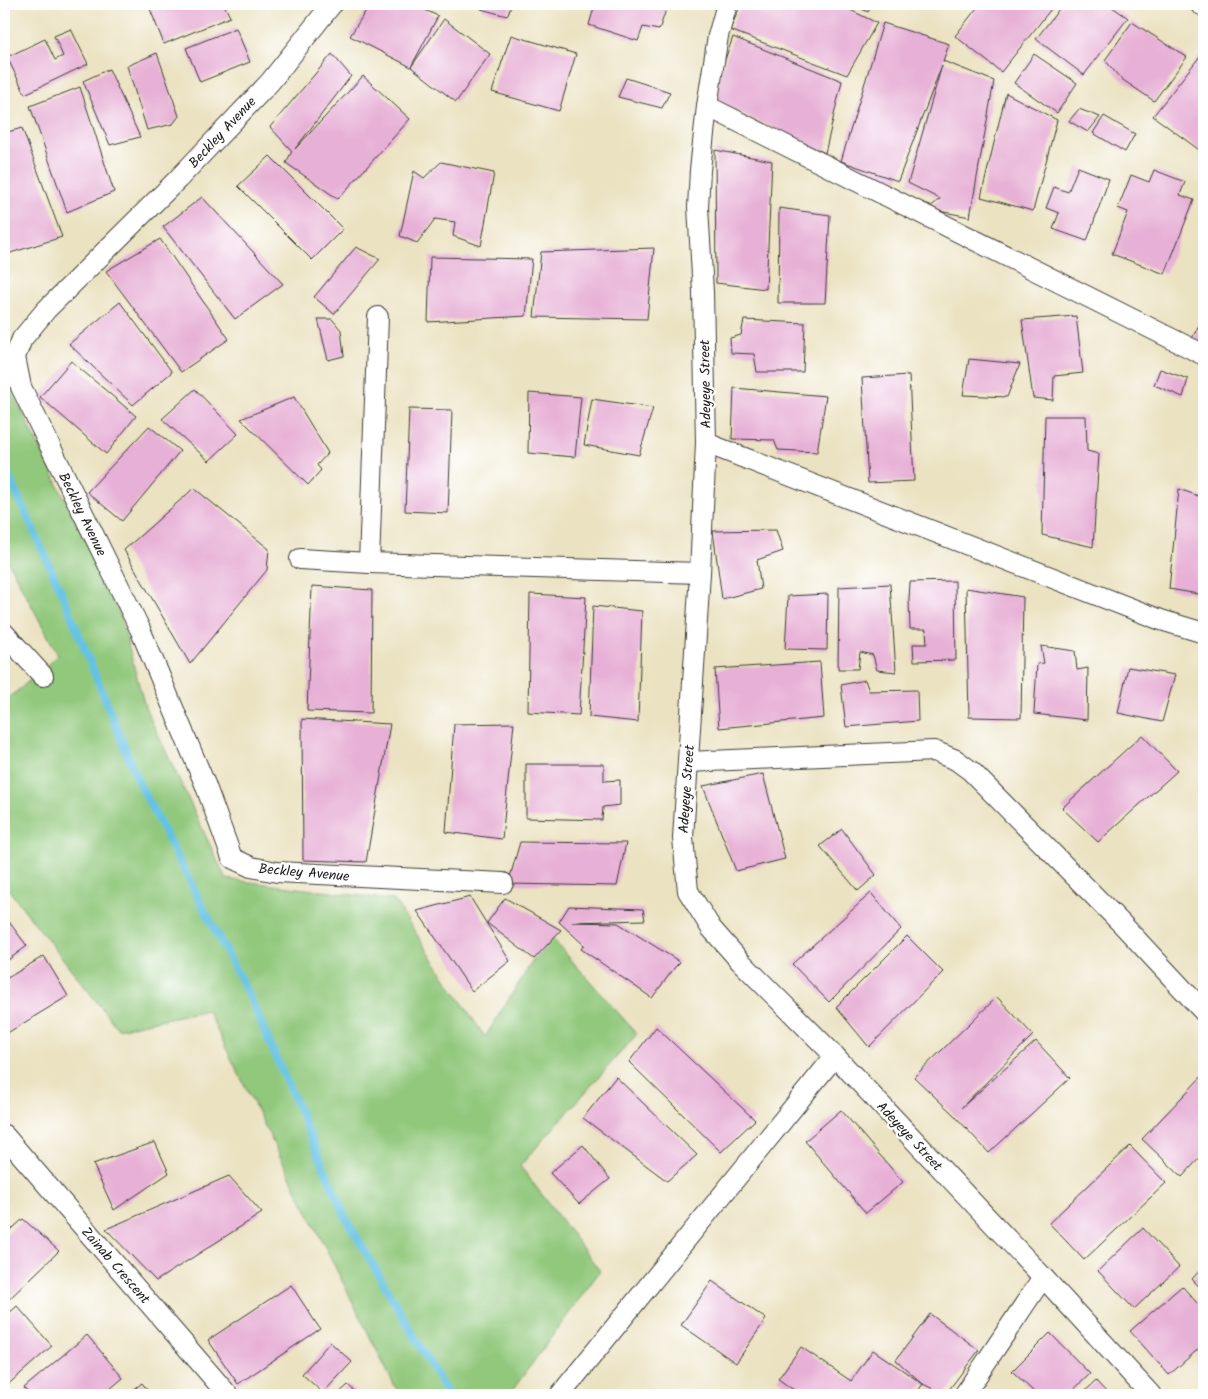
<svg xmlns="http://www.w3.org/2000/svg" width="1208" height="1399" font-family="Kalam,sans-serif">
<rect width="100%" height="100%" fill="#fff"/>
<filter id="ink" filterUnits="userSpaceOnUse"><feTurbulence type="fractalNoise" baseFrequency=".02" numOctaves="2"/><feDisplacementMap in="SourceGraphic" scale="10" xChannelSelector="R" yChannelSelector="G"/><feConvolveMatrix kernelMatrix="1 2 1 2 8 2 1 2 1" color-interpolation-filters="sRGB"/></filter>
<filter id="wash" filterUnits="userSpaceOnUse"><feTurbulence type="fractalNoise" baseFrequency=".0096" numOctaves="4" result="noise"/><feDisplacementMap in="SourceGraphic" scale="20" xChannelSelector="R" yChannelSelector="G"/><feGaussianBlur stdDeviation="1.12" result="paint"/><feColorMatrix in="noise" values="0 0 0 0 0 0 0 0 0 0 0 0 0 0 0 0 0 1.4 0 .05"/><feComposite in="paint" operator="in"/></filter>
<g filter="url(#wash)">
<rect width="100%" height="100%" fill="#ebe2c1"/>
<polygon fill="#91c87b" stroke="#56724c" points="4,375 117,604 145,707 226,879 394,900 485,1037 549,935 637,1034 520,1166 600,1271 509,1395 402,1395 395,1387 207,1010 118,1029 4,884 4,701 21,688 58,655 4,554"/>
<g fill="none" stroke-linecap="round" stroke-linejoin="round">
<polyline stroke="#65c2e3" stroke-width="8" points="4,465 65,600 139,783 251,1000 346,1218 448,1395"/>
</g>
<g id="blocks">
<g fill="#e7b0d6">
<polygon points="164,4 224,4 230,17 164,44 150,9"/>
<polygon points="370,4 412,4 438,16 411,67 350,36"/>
<polygon points="484,4 512,4 507,16 481,9"/>
<polygon points="595,4 668,4 659,30 643,27 638,41 589,25"/>
<polygon points="741,4 838,4 877,23 847,75 730,30"/>
<polygon points="852,4 873,4 868,12"/>
<polygon points="980,4 1055,4 1001,72 955,36"/>
<polygon points="1063,4 1108,4 1128,18 1084,75 1036,39"/>
<polygon points="444,19 490,54 456,102 411,67"/>
<polygon points="1132,22 1187,57 1154,101 1120,78 1105,60"/>
<polygon points="883,23 949,44 943,61 994,81 970,217 928,209 940,199 908,183 942,65 898,181 841,161"/>
<polygon points="236,28 250,62 200,82 186,48"/>
<polygon points="71,29 88,64 25,94 7,57 45,39 55,60 63,56 54,36"/>
<polygon points="511,35 576,54 559,111 492,92"/>
<polygon points="733,37 842,81 825,153 711,99"/>
<polygon points="1204,51 1204,149 1202,152 1153,116"/>
<polygon points="157,53 179,116 173,124 147,130 127,66"/>
<polygon points="332,54 351,76 295,149 363,76 410,119 338,199 286,163 292,151 270,127"/>
<polygon points="1034,54 1077,83 1057,113 1014,83"/>
<polygon points="109,69 140,137 110,145 83,81"/>
<polygon points="626,78 670,92 662,108 618,97"/>
<polygon points="80,87 114,192 67,212 30,106"/>
<polygon points="1006,93 1057,120 1033,211 981,197"/>
<polygon points="1079,109 1100,117 1088,132 1069,121"/>
<polygon points="1104,116 1135,134 1125,152 1093,133"/>
<polygon points="22,128 62,237 4,255 4,133"/>
<polygon points="715,150 772,161 766,289 716,283"/>
<polygon points="270,156 343,229 312,260 238,186"/>
<polygon points="441,162 494,173 481,246 453,236 455,222 435,219 417,243 400,236 414,171 424,178"/>
<polygon points="1078,167 1109,179 1087,241 1053,229 1059,213 1046,208 1054,187 1068,192"/>
<polygon points="1154,170 1185,182 1180,195 1194,200 1165,274 1112,254 1128,212 1118,208 1131,175 1149,182"/>
<polygon points="202,197 283,284 235,319 163,227"/>
<polygon points="779,208 830,215 825,303 778,303"/>
<polygon points="160,239 229,339 181,372 106,271"/>
<polygon points="356,247 380,259 334,314 314,297"/>
<polygon points="654,248 647,319 534,317 541,252"/>
<polygon points="430,257 532,259 526,316 428,322"/>
<polygon points="120,302 172,372 133,405 69,344"/>
<polygon points="1076,316 1083,373 1054,376 1053,400 1033,398 1022,320"/>
<polygon points="318,319 332,319 341,330 344,356 328,360"/>
<polygon points="744,320 805,323 803,372 757,372 754,354 731,353 730,338 741,335"/>
<polygon points="1199,325 1204,326 1204,349 1190,342"/>
<polygon points="969,359 1020,364 1007,397 963,395"/>
<polygon points="71,361 136,416 106,454 40,397"/>
<polygon points="1160,369 1188,379 1183,397 1154,385"/>
<polygon points="909,375 914,481 868,483 862,378"/>
<polygon points="734,388 826,396 817,452 778,450 774,440 732,439"/>
<polygon points="195,389 238,434 209,461 162,419"/>
<polygon points="529,393 581,397 575,457 528,453"/>
<polygon points="294,397 328,453 317,465 321,470 308,485 241,419"/>
<polygon points="592,399 653,408 639,455 584,445"/>
<polygon points="409,409 452,410 448,513 405,511"/>
<polygon points="1045,416 1086,416 1087,451 1099,454 1093,547 1042,535"/>
<polygon points="149,426 180,451 122,521 87,492"/>
<polygon points="194,488 269,549 267,570 190,664 124,550"/>
<polygon points="1179,489 1204,498 1204,595 1169,589"/>
<polygon points="776,530 783,551 757,560 761,589 722,599 713,531"/>
<polygon points="955,581 956,660 914,661 913,644 927,644 926,629 910,629 909,599 910,582"/>
<polygon points="890,584 896,672 877,670 873,655 860,652 858,669 838,669 839,587"/>
<polygon points="312,586 372,590 371,713 307,711"/>
<polygon points="966,588 1023,597 1021,718 969,717"/>
<polygon points="530,594 586,597 579,715 528,712"/>
<polygon points="828,594 827,650 785,649 788,596"/>
<polygon points="593,606 642,611 638,722 589,717"/>
<polygon points="1041,646 1075,651 1077,670 1088,668 1087,720 1034,714 1037,664 1044,663"/>
<polygon points="820,662 824,718 719,728 715,669"/>
<polygon points="1128,667 1175,675 1162,722 1118,713"/>
<polygon points="865,680 869,691 917,690 918,721 846,727 841,685"/>
<polygon points="302,719 390,724 366,862 303,860"/>
<polygon points="514,723 502,839 446,832 454,724"/>
<polygon points="1142,735 1177,771 1098,842 1062,808"/>
<polygon points="526,764 604,764 604,781 620,780 620,805 603,807 602,820 526,818"/>
<polygon points="763,774 785,859 736,871 703,786"/>
<polygon points="842,829 876,875 858,891 820,846"/>
<polygon points="520,842 626,843 617,886 508,884"/>
<polygon points="871,893 901,929 829,1002 792,964"/>
<polygon points="470,897 510,961 472,991 417,911"/>
<polygon points="505,898 561,930 534,959 487,923"/>
<polygon points="569,906 643,909 645,920 572,922 618,923 680,962 675,967 652,998 581,949 584,945 559,922"/>
<polygon points="4,915 27,946 4,963"/>
<polygon points="907,936 943,972 869,1047 836,1007"/>
<polygon points="44,956 68,996 4,1035 4,980"/>
<polygon points="997,997 1033,1035 961,1108 1036,1041 1070,1078 989,1153 954,1115 914,1077"/>
<polygon points="656,1027 755,1120 721,1152 629,1062"/>
<polygon points="1204,1074 1204,1153 1182,1177 1142,1139"/>
<polygon points="616,1077 697,1155 667,1181 583,1118"/>
<polygon points="841,1110 903,1182 866,1213 805,1141"/>
<polygon points="155,1142 169,1173 114,1210 93,1164"/>
<polygon points="583,1145 610,1179 579,1204 550,1173"/>
<polygon points="1130,1146 1166,1183 1084,1260 1049,1223"/>
<polygon points="229,1176 262,1213 156,1281 106,1229"/>
<polygon points="23,1219 59,1251 4,1304 4,1236"/>
<polygon points="1143,1228 1179,1267 1134,1309 1098,1271"/>
<polygon points="1204,1266 1204,1292 1192,1279"/>
<polygon points="712,1281 766,1319 736,1363 681,1325"/>
<polygon points="291,1285 320,1329 238,1384 208,1340"/>
<polygon points="1182,1286 1204,1311 1204,1344 1169,1375 1130,1331"/>
<polygon points="17,1306 52,1346 4,1388 4,1318"/>
<polygon points="930,1314 979,1350 945,1395 923,1384 896,1360"/>
<polygon points="1050,1333 1090,1374 1068,1395 1037,1395 1012,1371"/>
<polygon points="87,1335 123,1378 103,1395 30,1395 24,1388"/>
<polygon points="330,1342 352,1362 323,1393 302,1374"/>
<polygon points="801,1347 851,1381 873,1350 923,1384 915,1395 853,1395 845,1390 841,1395 801,1395 778,1379"/>
<polygon points="1096,1381 1109,1395 1081,1395"/>
<polygon points="142,1383 151,1395 127,1395"/>
<polygon points="348,1385 359,1395 337,1395"/>
</g>
</g>
</g>
<g filter="url(#ink)">
<use href="#blocks" fill-opacity="0" stroke="#3b3a35" stroke-width="1"/>
<g fill="none" stroke-linecap="round" stroke-linejoin="round">
<g stroke="#3b3a35" stroke-width="22">
<g id="street">
<polyline points="332,4 270,82 178,179 46,310 22,339 15,357 21,387 140,629 205,784 232,858 251,867 277,872 503,883"/>
<polyline points="727,4 718,36 707,106 700,170 698,207 703,292 706,443 700,573 683,838 688,891 711,928 740,961 835,1056 1043,1277 1151,1395"/>
<polyline points="1200,4 1204,6"/>
<polyline points="707,106 1204,355"/>
<polyline points="706,443 1161,620 1204,633"/>
<polyline points="300,559 369,563 700,573"/>
<polyline points="369,563 378,317"/>
<polyline points="4,633 43,676"/>
<polyline points="688,762 934,751 956,760 971,771 1122,924 1204,1012"/>
<polyline points="4,1135 228,1395"/>
<polyline points="560,1395 835,1056"/>
<polyline points="964,1395 1043,1277"/>
</g>
</g>
<use href="#street" stroke="#fff" stroke-width="20"/>
</g>
</g>
<g text-anchor="middle" stroke-width="4.5" stroke-linejoin="round" paint-order="stroke">
<g font-size="14" fill="#1c1c1c" stroke="#fff">
<text transform="translate(222 132) rotate(-47)" y="5">Beckley Avenue</text>
<text transform="translate(705 384) rotate(-91)" y="5">Adeyeye Street</text>
<text transform="translate(83 514) rotate(64)" y="5">Beckley Avenue</text>
<text transform="translate(686 789) rotate(-86)" y="5">Adeyeye Street</text>
<text transform="translate(304 872) rotate(5)" y="5">Beckley Avenue</text>
<text transform="translate(910 1136) rotate(47)" y="5">Adeyeye Street</text>
<text transform="translate(116 1265) rotate(49)" y="5">Zainab Crescent</text>
</g>
</g>
<rect width="1208" height="1399" fill="none" stroke="#fff" stroke-width="20"/>
</svg>
